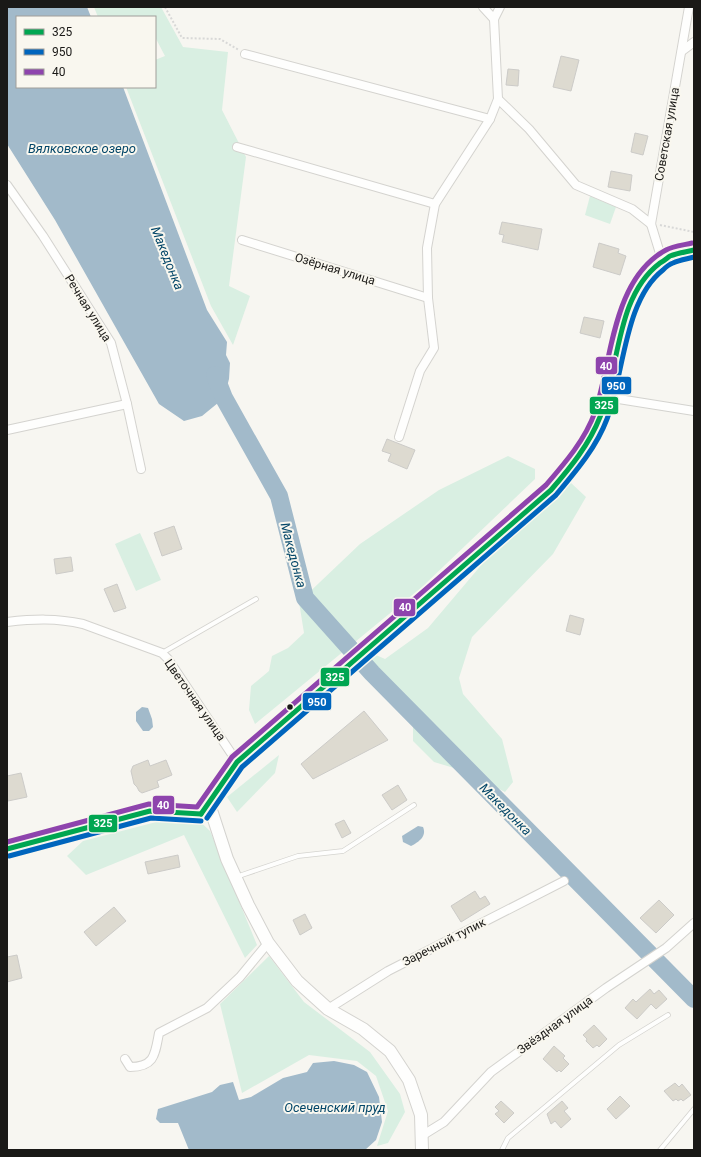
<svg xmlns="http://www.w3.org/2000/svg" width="701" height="1157" font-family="Roboto,sans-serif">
<rect width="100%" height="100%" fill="#f7f6f1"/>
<g fill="#d9efe2">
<polygon points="94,7 161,7 183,47 228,52 222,110 246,157 229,286 250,296 233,345 211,306 126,87 155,87 155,60 165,56 155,37 155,17 98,17"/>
<polygon points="590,196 616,207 610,224 585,215"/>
<polygon points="508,456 535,469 535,479 422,587 255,724 249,710 251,686 269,671 272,656 288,648 304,633 299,602 360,544 439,490"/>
<polygon points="570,482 586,497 553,554 472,637 459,678 463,694 502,739 513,782 505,792 464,771 434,762 413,741 413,704 370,661 376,655 385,659 428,628 494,550"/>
<polygon points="140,533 161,580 136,591 115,544"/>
<polygon points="279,755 275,773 237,812 227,797"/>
<polygon points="191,813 210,831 257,945 245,958 184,835 86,875 67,856 83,841"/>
<polygon points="269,956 304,1002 370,1052 400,1094 405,1112 388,1143 377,1146 388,1111 376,1076 357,1061 309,1055 242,1093 220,1004"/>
</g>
<g fill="#a2baca">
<polygon points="7,7 87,7 91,17 17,17 17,87 123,87 207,310 227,342 226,355 230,363 229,379 224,398 202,416 184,421 159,404 55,220 7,144"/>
<polygon points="142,707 148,708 152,719 153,727 149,731 143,731 136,721 136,712"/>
<path d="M418,826l5,1c4,9 -4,15 -12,19l-8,-4 -1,-6z"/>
<polygon points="334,1061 354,1065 367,1072 379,1097 382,1122 376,1140 365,1150 189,1150 178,1123 160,1123 156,1119 158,1109 212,1092 220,1085 233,1082 239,1100 251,1097 283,1078 307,1072 313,1063"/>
</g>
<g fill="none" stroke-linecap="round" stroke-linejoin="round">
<polyline stroke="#a2baca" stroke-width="18" points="215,375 224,398 279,496 305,598 372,673 694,999"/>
</g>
<g fill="#dddad0" stroke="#cccbc8">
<polygon points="561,56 579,60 571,91 553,87"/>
<polygon points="508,69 519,70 518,86 506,85"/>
<polygon points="635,133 648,136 643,155 631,152"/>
<polygon points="611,171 632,175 630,191 608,187"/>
<polygon points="502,222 542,229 538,250 502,242 504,235 499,234"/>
<polygon points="599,243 619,249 618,253 626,256 620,275 593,267"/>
<polygon points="584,317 604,321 600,338 580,333"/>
<polygon points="387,439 415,450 407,469 388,461 391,454 382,451"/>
<polygon points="174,526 182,549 162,556 154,533"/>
<polygon points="71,557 73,571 56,574 54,559"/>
<polygon points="117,584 126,608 114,612 104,589"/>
<polygon points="570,615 584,619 580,635 566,631"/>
<polygon points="364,711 388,740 313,779 301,764"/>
<polygon points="148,760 150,766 166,760 172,775 157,781 159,787 142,793 139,791 137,787 134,784 131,771 133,766"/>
<polygon points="21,773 27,797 8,801 7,795 7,776"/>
<polygon points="398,785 407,800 392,810 382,795"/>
<polygon points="344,820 351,833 342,838 335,824"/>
<polygon points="178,855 180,867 148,874 145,862"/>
<polygon points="475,891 480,899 485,896 490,904 461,922 451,906"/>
<polygon points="659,900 674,915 656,933 640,918"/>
<polygon points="114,907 126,921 96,946 84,932"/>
<polygon points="305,914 312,928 300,935 293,920"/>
<polygon points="17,955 22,978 7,982 7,957"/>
<polygon points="650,989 654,994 659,990 667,999 656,1009 651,1004 637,1019 625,1008 633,999 636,1002"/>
<polygon points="594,1025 607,1039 599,1047 597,1045 593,1048 586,1041 587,1039 583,1035"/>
<polygon points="554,1046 565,1056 563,1058 569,1064 561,1072 559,1070 557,1072 543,1059"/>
<polygon points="675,1083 679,1087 682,1084 691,1095 683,1101 681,1099 678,1101 676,1099 673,1101 664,1091"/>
<polygon points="620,1096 630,1106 616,1119 607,1109"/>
<polygon points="501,1101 514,1113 504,1123 495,1114 499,1111 495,1107"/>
<polygon points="562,1101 568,1108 564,1111 571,1119 561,1128 555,1121 551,1124 547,1114"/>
</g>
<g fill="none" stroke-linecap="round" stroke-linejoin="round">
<g stroke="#d4d3cf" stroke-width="5.5">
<g id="service">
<polyline points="162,653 256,599"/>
<polyline points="236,877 298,856 343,851 414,805"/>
<polyline points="502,1150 508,1138 619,1045 668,1015"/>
<polyline points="660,1150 694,1109"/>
</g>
</g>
<g stroke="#d4d3cf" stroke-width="10">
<g id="minor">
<polyline points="483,7 494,19"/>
<polyline points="494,19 498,99 529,129 576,185 632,209 651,224"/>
<polyline points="494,19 500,7"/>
<polyline points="682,51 694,42"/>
<polyline points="245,54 490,119"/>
<polyline points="237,147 435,204"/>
<polyline points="7,185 43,236 111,343 127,404 141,469"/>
<polyline points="242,240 428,298"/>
<polyline points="662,260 651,224 689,7"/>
<polyline points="606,397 694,411"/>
<polyline points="7,430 127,404"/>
<polyline points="399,437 420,371 434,348 428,298 427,248 435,204 490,119 498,99"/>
<path d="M7,622c27,-3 49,-4 76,2l79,29 6,6 69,103"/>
<polyline points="328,1009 388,971 564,881"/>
<path d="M125,1059l5,8c25,0 25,-13 29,-34l48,-25 33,-31 28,-34"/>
<polyline points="423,1135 444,1122 491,1072 606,988 666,948 694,923"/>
</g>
</g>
<g stroke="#d4d3cf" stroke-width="14">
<polyline id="secondary" points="201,814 212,813 227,859 248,905 268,943 297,981 328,1009 363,1029 390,1051 409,1080 421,1115 422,1150"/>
</g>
<g stroke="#d4d3cf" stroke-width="14">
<path id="primary" d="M7,849l143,-38 51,3 36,-52 314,-272c20,-23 39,-46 50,-75 19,-53 19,-160 93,-165"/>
</g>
<g stroke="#d8d8d7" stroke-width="2" stroke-dasharray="2 2" stroke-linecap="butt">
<polyline points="165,7 182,38 220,39 239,50"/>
<polyline points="660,225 694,232"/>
</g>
<use href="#service" stroke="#fefefd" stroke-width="4"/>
<use href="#minor" stroke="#fefefd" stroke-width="8"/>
<use href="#secondary" stroke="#fefefd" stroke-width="12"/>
<use href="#primary" stroke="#fefefd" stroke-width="13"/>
<g stroke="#f9f7ef" stroke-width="8">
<g id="bus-1">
<path d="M201,814l36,-52 314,-272c19,-22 38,-45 49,-73 20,-49 15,-120 60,-154 4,-2 7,-5 10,-7 8,-3 16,-4 24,-6"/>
<polyline points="7,849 150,811 201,814"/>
</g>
</g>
<g stroke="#f9f7ef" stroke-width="8">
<g id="bus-2">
<path d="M207,818l35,-51 314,-272c20,-24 40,-47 51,-76 17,-44 17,-119 56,-149 3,-3 7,-6 10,-7 7,-3 14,-4 21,-6"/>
<polyline points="9,856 151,818 201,821"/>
</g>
</g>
<g stroke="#f9f7ef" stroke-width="8">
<path id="bus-3" d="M7,842l142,-38 48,3 35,-50 314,-272c19,-22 39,-45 49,-73 17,-51 17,-133 71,-162 7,-4 18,-5 26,-7"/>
</g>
<use href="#bus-1" stroke="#00a651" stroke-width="5"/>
<use href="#bus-2" stroke="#0065bd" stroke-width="5"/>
<use href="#bus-3" stroke="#8e44ad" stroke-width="5"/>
</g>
<circle fill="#1a1917" stroke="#f9f7ef" stroke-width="1.5" cx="290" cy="707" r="3.5"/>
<g text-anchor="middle" stroke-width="4" stroke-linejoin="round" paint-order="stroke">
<g font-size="12" fill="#1a1917" stroke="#f9f7ef">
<text transform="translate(667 134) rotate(-80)" y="4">Советская улица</text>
<text transform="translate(335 269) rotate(17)" y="4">Озёрная улица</text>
<text transform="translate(88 308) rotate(58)" y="4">Речная улица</text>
<text transform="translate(195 700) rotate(55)" y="4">Цветочная улица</text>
<text transform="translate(444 942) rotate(-27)" y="4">Заречный тупик</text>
<text transform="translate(555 1025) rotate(-36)" y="4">Звёздная улица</text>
</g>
<g font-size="13" font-style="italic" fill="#034668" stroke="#f9f7ef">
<text x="82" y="153">Вялковское озеро</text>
<text transform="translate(168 258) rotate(68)" y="5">Македонка</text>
<text transform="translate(294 555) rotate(75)" y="5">Македонка</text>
<text transform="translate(506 809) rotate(45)" y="5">Македонка</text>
<text x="335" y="1112">Осеченский пруд</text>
</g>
</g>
<g stroke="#f9f7ef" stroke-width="1.5">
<rect x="595" y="356" width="23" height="19" rx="4" fill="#8e44ad"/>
<rect x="601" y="376" width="31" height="19" rx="4" fill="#0065bd"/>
<rect x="589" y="396" width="30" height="19" rx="4" fill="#00a651"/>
<rect x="393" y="598" width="23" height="19" rx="4" fill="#8e44ad"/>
<rect x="320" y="667" width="30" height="20" rx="4" fill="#00a651"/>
<rect x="302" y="692" width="30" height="19" rx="4" fill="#0065bd"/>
<rect x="152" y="795" width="23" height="20" rx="4" fill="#8e44ad"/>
<rect x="88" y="814" width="30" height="19" rx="4" fill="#00a651"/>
</g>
<g font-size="11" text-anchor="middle" font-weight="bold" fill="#fff">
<text x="606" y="370">40</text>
<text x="616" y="390">950</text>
<text x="604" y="409">325</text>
<text x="405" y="611">40</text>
<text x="335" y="681">325</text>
<text x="317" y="706">950</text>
<text x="163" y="809">40</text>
<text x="103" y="827">325</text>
</g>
<rect width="701" height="1157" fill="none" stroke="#1a1917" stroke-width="16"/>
<rect x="16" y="16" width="140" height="72" fill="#f9f7ef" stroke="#a09e99"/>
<rect x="24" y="29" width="20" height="6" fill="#00a651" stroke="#a09e99"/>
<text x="52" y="36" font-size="12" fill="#1a1917">325</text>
<rect x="24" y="49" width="20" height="6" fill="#0065bd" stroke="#a09e99"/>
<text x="52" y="56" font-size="12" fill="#1a1917">950</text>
<rect x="24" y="69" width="20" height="6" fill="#8e44ad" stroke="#a09e99"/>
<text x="52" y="76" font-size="12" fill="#1a1917">40</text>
</svg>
